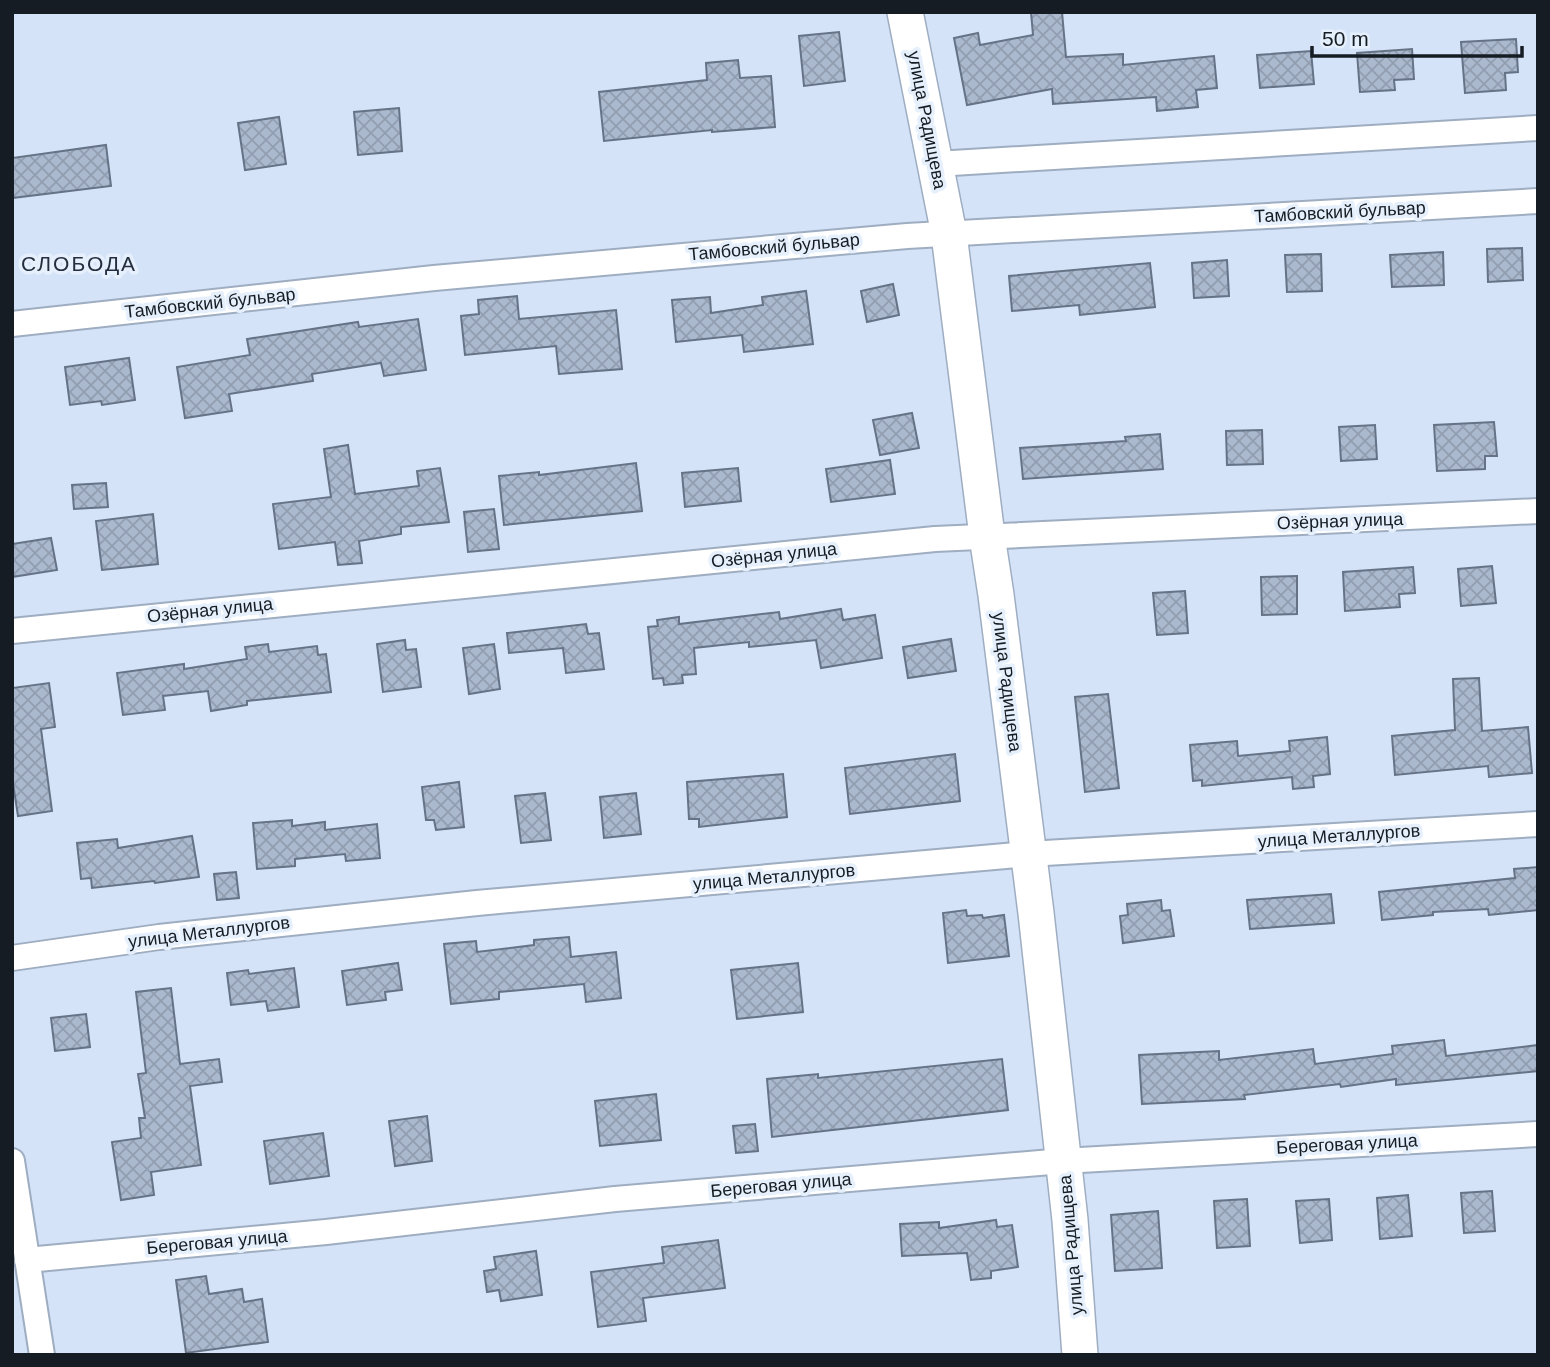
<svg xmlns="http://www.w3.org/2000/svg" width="1550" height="1367" font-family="Arial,sans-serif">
<defs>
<pattern id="building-cross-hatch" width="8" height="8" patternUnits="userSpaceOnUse" patternTransform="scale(1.75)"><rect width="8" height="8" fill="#aab9cd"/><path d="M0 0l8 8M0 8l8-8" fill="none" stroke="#929eb0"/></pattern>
</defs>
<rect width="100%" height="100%" fill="#d4e3f8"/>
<g fill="url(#building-cross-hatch)" stroke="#667386" stroke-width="2">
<polygon points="1031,12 1062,12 1066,57 1123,54 1123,65 1214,56 1217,88 1196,90 1198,107 1157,111 1156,97 1053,104 1052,89 967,105 954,38 978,33 980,45 1033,35"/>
<polygon points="839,32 845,81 804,86 799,36"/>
<polygon points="1516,39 1518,72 1505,73 1506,90 1465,93 1461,42"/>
<polygon points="1412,49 1414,79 1394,80 1395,90 1360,92 1357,53"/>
<polygon points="1311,51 1314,84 1260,88 1257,55"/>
<polygon points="738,60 740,78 771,76 775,127 712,132 712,130 604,141 599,92 707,80 706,63"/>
<polygon points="399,108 402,151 358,155 354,112"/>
<polygon points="279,117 286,164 245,170 238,123"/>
<polygon points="106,145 111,186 12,198 12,158"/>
<polygon points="1522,248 1523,280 1488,282 1487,249"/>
<polygon points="1443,252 1444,285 1392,287 1390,255"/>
<polygon points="1321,254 1322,291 1287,292 1285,255"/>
<polygon points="1227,260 1229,296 1194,298 1192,263"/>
<polygon points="1150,263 1155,307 1080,315 1079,305 1012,311 1009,276"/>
<polygon points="893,284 899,315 867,322 861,291"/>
<polygon points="806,291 813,344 744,352 742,335 676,342 672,300 710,297 711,313 763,305 762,297"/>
<polygon points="517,296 519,319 616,310 622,369 559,374 556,346 465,355 461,316 479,314 478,300"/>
<polygon points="418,319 426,370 384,376 381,363 312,374 313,381 229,394 232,411 185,418 177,367 250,355 247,339 358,322 359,327"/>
<polygon points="129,358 135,400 102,405 101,401 70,405 65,367"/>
<polygon points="912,413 919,448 880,455 873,420"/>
<polygon points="1494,422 1497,456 1485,456 1485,469 1437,471 1434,425"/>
<polygon points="1375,425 1377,459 1341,461 1339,427"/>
<polygon points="1262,430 1263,464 1227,465 1226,431"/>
<polygon points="1160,434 1163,469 1023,479 1020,448 1126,441 1125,437"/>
<polygon points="348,445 355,494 419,486 417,471 440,468 449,522 401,527 401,534 359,541 362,563 338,565 335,542 279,549 273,504 331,497 324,449"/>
<polygon points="890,460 895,494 831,502 826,469"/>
<polygon points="636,463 642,511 504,525 499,476 539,472 539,475"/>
<polygon points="738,468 741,501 685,507 682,473"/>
<polygon points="106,483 108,507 74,509 72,485"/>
<polygon points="494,509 499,549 468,552 464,512"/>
<polygon points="153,514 158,564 102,570 96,521"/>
<polygon points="51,538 57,570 12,577 12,544"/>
<polygon points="1492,566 1496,603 1461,606 1458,569"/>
<polygon points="1413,567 1415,593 1399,594 1400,607 1345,611 1343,572"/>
<polygon points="1297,576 1297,614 1262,615 1261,577"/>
<polygon points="1185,591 1188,633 1157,635 1153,593"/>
<polygon points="841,609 843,620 875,615 882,658 821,668 816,640 749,647 749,642 694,648 696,674 682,675 683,683 664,685 663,678 653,679 648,627 658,626 657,620 679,617 679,624 779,612 780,619"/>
<polygon points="586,624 588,634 599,633 604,669 566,673 563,648 509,653 507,633"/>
<polygon points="951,639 956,671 908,678 903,647"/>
<polygon points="405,640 406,650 416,649 421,687 383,692 377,644"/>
<polygon points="268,644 269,652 317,646 318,655 326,654 331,692 247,701 247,705 211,711 208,691 163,696 165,710 123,715 117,673 184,664 184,669 247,659 245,647"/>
<polygon points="494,644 500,689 469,694 463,648"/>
<polygon points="1479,678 1482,731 1528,727 1532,773 1489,777 1488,766 1395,775 1392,736 1455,730 1453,679"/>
<polygon points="49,683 55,727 41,729 52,811 18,816 12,777 12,688"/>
<polygon points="1108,694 1119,788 1085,792 1075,697"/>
<polygon points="1327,737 1330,774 1313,776 1314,787 1293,789 1292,777 1202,786 1202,780 1193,781 1190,745 1237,741 1238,756 1290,751 1289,741"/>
<polygon points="955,754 960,801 850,814 845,768"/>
<polygon points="783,774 787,817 699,827 699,819 689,819 687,782"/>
<polygon points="459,782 464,827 436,830 434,820 426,820 422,787"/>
<polygon points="545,793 551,840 521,843 515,796"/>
<polygon points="636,793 641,834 604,838 600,797"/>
<polygon points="292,820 292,826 325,822 325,830 377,824 380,858 346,861 345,854 295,859 295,866 257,869 253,823"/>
<polygon points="192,836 199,877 155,883 154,881 92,888 91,878 81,879 77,843 117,839 118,848"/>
<polygon points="1538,867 1538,910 1489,915 1488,909 1433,912 1433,915 1382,920 1379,892 1515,878 1514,869"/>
<polygon points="236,872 239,898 217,900 214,874"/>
<polygon points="1331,894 1334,923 1250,929 1247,900"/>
<polygon points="1161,900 1162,911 1170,910 1174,936 1123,943 1120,916 1128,915 1127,904"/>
<polygon points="966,910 967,916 982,915 983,918 1004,915 1009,956 948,963 943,913"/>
<polygon points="569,937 571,957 616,952 621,998 586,1002 584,984 499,992 499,999 451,1004 444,944 476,941 477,952 534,945 534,940"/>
<polygon points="398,963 402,990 385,992 386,1000 347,1005 342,971"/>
<polygon points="798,963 803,1012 737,1019 731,970"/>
<polygon points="294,968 299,1007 268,1011 266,1001 231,1005 227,973 248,970 249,974"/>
<polygon points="171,988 180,1064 219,1059 222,1082 190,1086 201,1165 151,1172 154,1195 121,1200 112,1142 141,1138 139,1118 145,1118 138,1074 146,1073 136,992"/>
<polygon points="86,1014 90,1047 55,1051 51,1018"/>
<polygon points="1444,1040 1446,1056 1538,1045 1538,1071 1396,1085 1396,1079 1341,1087 1340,1084 1244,1095 1245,1099 1142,1104 1139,1055 1219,1051 1219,1060 1313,1049 1315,1064 1393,1054 1392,1046"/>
<polygon points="1002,1059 1008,1110 772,1137 767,1079 818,1074 818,1078"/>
<polygon points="656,1094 661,1140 600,1146 595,1101"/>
<polygon points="427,1116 432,1161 395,1166 389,1121"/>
<polygon points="755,1124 758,1151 736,1153 733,1126"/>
<polygon points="323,1133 329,1176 270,1184 264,1141"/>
<polygon points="1492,1191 1495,1231 1464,1233 1461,1193"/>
<polygon points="1408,1195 1412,1236 1380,1239 1377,1198"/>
<polygon points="1247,1199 1250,1246 1217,1248 1214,1201"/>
<polygon points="1329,1199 1332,1240 1300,1243 1296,1201"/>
<polygon points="1158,1211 1162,1268 1115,1271 1111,1215"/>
<polygon points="996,1220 997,1227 1012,1225 1018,1267 991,1271 991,1278 971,1280 967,1253 902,1256 900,1224 939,1222 939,1228"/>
<polygon points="718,1240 725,1288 643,1298 646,1321 598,1327 591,1272 664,1263 662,1247"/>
<polygon points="536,1251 542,1295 501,1301 499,1290 487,1292 484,1271 496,1269 494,1257"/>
<polygon points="206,1276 209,1294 242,1289 244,1302 262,1299 268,1342 186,1353 176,1280"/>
</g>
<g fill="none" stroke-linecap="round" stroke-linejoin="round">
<g stroke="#9fadc1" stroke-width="28">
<g id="street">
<polyline points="936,164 1538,128"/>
<polyline points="12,324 434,278 907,236 1538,201"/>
<polyline points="12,631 935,539 1538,511"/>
<polyline points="12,958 159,937 477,903 1028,854 1538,824"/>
<polyline points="12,1161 42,1355"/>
<polyline points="27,1260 326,1232 615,1199 1063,1161 1538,1134"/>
</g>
</g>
<g stroke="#9fadc1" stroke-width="38">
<polyline id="secondary" points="905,12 949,234 987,536 996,595 1036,913 1070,1220 1080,1355"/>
</g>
<use href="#street" stroke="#fff" stroke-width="24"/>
<use href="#secondary" stroke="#fff" stroke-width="35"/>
</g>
<g text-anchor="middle" stroke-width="7" stroke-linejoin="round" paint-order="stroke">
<g font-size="18" fill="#161c23" stroke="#e6f0fc">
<text transform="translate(927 120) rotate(79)" y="6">улица Радищева</text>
<text transform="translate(1340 212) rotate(-3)" y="6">Тамбовский бульвар</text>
<text transform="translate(774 247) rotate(-5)" y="6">Тамбовский бульвар</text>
<text transform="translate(210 303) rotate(-6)" y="6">Тамбовский бульвар</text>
<text transform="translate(1340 521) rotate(-2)" y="6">Озёрная улица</text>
<text transform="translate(774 555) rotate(-6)" y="6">Озёрная улица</text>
<text transform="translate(210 610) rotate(-6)" y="6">Озёрная улица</text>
<text transform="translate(1007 682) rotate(83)" y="6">улица Радищева</text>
<text transform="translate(1339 836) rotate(-4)" y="6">улица Металлургов</text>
<text transform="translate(774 877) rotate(-5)" y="6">улица Металлургов</text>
<text transform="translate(209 932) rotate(-7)" y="6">улица Металлургов</text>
<text transform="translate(1347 1144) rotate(-3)" y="6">Береговая улица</text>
<text transform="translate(781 1185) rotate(-5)" y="6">Береговая улица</text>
<text transform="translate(217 1242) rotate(-5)" y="6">Береговая улица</text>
<text transform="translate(1071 1245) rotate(-95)" y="6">улица Радищева</text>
</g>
<g font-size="21" letter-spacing="2" fill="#232f3e" stroke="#e6f0fc">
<text x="79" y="271">СЛОБОДА</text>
</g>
</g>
<rect width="1550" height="1367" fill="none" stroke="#161c23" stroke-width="28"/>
<path d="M1312 46v10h210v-10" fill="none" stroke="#161c23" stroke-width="3.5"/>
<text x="1322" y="46" font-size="21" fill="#161c23" stroke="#e6f0fc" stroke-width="5" paint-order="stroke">50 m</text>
</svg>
